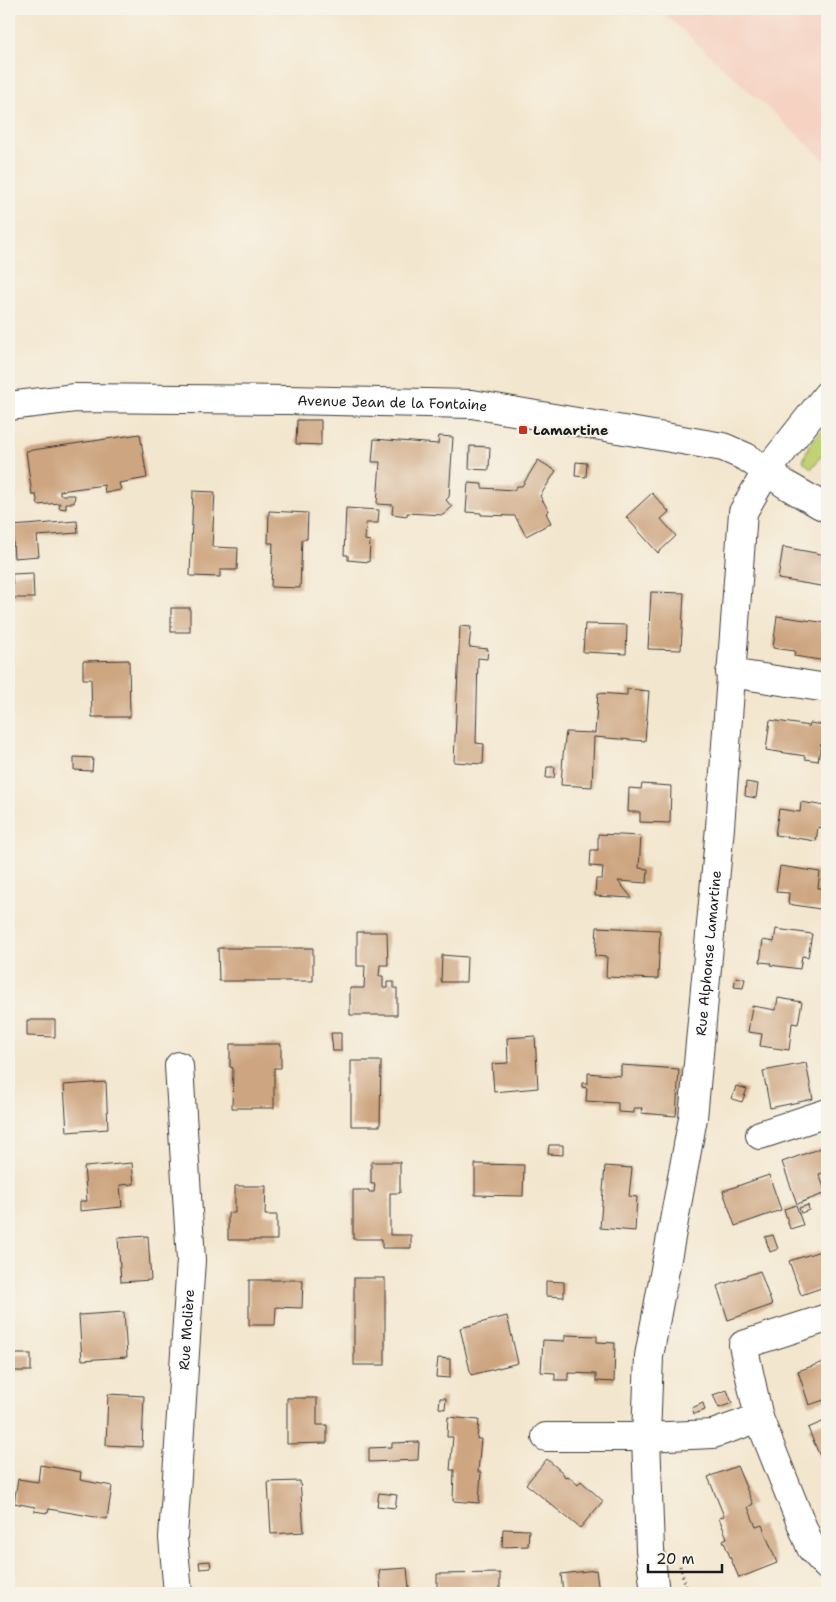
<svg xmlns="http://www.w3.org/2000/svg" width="836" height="1602" font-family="'Shantell Sans',sans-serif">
<rect width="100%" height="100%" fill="#f7f3e8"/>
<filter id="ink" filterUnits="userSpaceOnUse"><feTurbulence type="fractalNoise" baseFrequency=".02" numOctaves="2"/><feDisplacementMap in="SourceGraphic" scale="10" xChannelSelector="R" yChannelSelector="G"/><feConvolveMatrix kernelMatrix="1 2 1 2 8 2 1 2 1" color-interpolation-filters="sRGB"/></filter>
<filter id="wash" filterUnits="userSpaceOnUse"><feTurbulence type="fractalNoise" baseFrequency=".0096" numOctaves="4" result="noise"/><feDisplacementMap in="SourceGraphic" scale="20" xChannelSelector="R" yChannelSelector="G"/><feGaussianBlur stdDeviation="1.12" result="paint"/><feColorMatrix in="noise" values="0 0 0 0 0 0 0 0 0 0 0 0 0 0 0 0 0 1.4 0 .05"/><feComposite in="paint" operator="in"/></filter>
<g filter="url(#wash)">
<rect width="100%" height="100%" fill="#f3e6ce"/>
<polygon fill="#f5d2c2" points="659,9 827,9 827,162"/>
<polygon fill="#c1d174" stroke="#6e7648" points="827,424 827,449 811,469 803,461 809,445"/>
<g id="blocks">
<g fill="#cda580">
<polygon points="297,420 321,420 321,445 296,444"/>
<polygon points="140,434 147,478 119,483 121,490 105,493 104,485 60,491 60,495 75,495 74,503 66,503 66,509 59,508 60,503 38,505 36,495 32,495 26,451"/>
<polygon points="439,436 453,437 449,497 446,500 452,507 443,515 407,513 407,516 392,514 393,505 377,504 380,462 372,462 374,439 438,444"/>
<polygon points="470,446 490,447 489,470 469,469"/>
<polygon points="538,460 556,471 540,496 549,511 546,513 551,523 526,536 515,516 481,515 481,513 466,512 468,483 482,484 482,488 514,490 517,486 522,486"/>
<polygon points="576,462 587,463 586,477 575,476"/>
<polygon points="193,491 215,492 212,547 238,548 237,570 220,570 220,577 190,576"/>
<polygon points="652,493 669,512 661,519 676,536 658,553 626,517"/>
<polygon points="346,508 379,510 378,523 366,523 365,540 370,541 369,562 348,560 348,555 344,555"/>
<polygon points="269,511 308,513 307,539 302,539 300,588 271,587 273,543 268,543"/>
<polygon points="77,521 78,533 37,536 39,556 14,558 12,526"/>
<polygon points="783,547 821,554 823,556 827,557 827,587 778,579"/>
<polygon points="33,573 34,598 13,598 12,574"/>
<polygon points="651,592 684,593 681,650 648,649"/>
<rect x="171" y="608" width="19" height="24"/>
<polygon points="777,616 827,623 827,661 794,656 795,651 773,648"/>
<polygon points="585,624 627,625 626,654 583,652"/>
<polygon points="460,626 471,627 469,647 488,649 487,659 478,658 476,743 484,744 483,764 454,762"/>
<polygon points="129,660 130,717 92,717 91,679 83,679 83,661"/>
<polygon points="627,689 649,691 645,741 594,737 592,787 561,785 563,755 566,732 595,733 598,693 627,695"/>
<polygon points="826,712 827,745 821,744 818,761 805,759 805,756 766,750 770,720 809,726 810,723 824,725"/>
<polygon points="74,757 93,758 92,771 74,770"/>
<polygon points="547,767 555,767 554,778 546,778"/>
<polygon points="746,782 758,784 756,798 745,796"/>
<polygon points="642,784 671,786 670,823 640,822 640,812 628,812 629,788 641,789"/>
<polygon points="801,802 825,806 822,828 818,827 816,841 775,835 779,809 800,812"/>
<polygon points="598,834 641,836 639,868 648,869 647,883 618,881 632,898 595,896 596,879 602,879 603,867 590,866 591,850 598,850"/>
<polygon points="780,866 820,872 818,888 822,888 820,909 788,904 789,893 776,892"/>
<polygon points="597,927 660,930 658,979 606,977 607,957 595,956"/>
<polygon points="776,929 812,934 808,957 802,956 800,969 770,965 771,963 760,962 763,940 774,942"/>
<polygon points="357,932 387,932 388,965 380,965 379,976 383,976 383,988 387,988 387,982 394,982 394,988 397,988 397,1015 350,1015 350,988 364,988 365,966 357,966"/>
<polygon points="218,948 313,948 313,981 219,981"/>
<polygon points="442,955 467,957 466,982 441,982"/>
<polygon points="736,977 745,979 743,988 734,987"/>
<polygon points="778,998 802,1002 798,1024 792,1023 789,1050 760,1046 762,1034 748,1032 752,1006 776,1010"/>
<polygon points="27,1020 55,1020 55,1037 27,1036"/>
<polygon points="331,1033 341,1033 341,1051 333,1051"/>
<polygon points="535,1036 538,1088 494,1092 492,1064 508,1063 507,1038"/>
<polygon points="230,1044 281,1044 281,1068 274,1068 274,1108 232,1108 233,1068 230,1067"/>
<polygon points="351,1061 381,1061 380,1126 351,1126"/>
<polygon points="806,1063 813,1099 770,1108 763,1071"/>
<polygon points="621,1065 679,1069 676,1116 641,1113 642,1108 634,1108 634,1113 618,1112 618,1103 586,1101 587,1088 582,1087 582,1083 588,1083 588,1073 621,1076"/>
<polygon points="106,1082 108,1129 67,1132 64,1085"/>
<polygon points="736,1086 747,1089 742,1102 732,1099"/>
<polygon points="549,1145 563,1145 563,1155 548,1154"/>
<polygon points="821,1148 827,1165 827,1172 819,1174 826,1193 797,1204 782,1162"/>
<polygon points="371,1162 400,1162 400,1193 390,1193 390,1235 411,1235 411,1248 382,1248 382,1239 353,1239 353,1190 369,1190 369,1192 374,1192 375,1184 371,1184"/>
<polygon points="132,1163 134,1184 120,1185 122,1207 80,1211 80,1201 87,1201 84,1167"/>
<polygon points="475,1164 524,1165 523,1196 475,1195"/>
<polygon points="605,1166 632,1168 629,1196 637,1197 635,1231 600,1228"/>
<polygon points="769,1175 781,1210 735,1226 723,1191"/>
<polygon points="235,1186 266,1186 265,1215 277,1215 277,1240 228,1240 228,1213 235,1213"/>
<polygon points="796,1205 803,1225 790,1229 784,1209"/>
<polygon points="808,1205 809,1210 801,1213 799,1208"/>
<polygon points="773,1235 778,1249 770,1252 765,1237"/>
<polygon points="148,1236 151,1280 121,1282 118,1238"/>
<polygon points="827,1249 827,1286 801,1295 789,1261"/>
<polygon points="760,1271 772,1305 728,1320 717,1286"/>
<rect x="354" y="1278" width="31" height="87"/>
<polygon points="249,1280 303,1280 302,1308 276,1307 275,1325 249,1325"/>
<polygon points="546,1281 564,1282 564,1297 546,1296"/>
<polygon points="124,1312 127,1357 82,1360 79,1315"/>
<polygon points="507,1316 518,1363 471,1375 460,1328"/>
<polygon points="565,1335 597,1336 597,1342 615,1343 614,1382 596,1381 596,1374 568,1373 568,1380 555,1380 555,1373 541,1372 543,1340 565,1341"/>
<rect x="9" y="1354" width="22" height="17"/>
<polygon points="438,1358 450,1359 450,1378 436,1377"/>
<polygon points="827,1361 827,1399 809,1405 798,1371"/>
<polygon points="727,1390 732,1403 719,1408 713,1395"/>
<polygon points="108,1394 144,1396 142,1447 106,1445"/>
<polygon points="287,1398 317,1398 317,1425 327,1425 327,1443 287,1444"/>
<polygon points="440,1398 446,1398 445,1409 439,1408"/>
<polygon points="703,1403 705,1410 694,1414 692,1408"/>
<polygon points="448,1417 479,1420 477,1439 481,1439 478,1472 481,1472 479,1503 453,1501 454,1470 450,1470 453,1437 447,1437"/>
<polygon points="827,1420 827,1465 824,1466 808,1428"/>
<polygon points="419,1442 418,1460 369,1462 369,1448 392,1447 392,1443"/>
<polygon points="547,1459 562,1472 565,1477 568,1476 578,1485 581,1481 603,1501 580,1528 526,1484"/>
<polygon points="40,1465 81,1472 80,1480 112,1486 107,1519 49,1509 48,1513 34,1511 35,1507 14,1503 18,1479 38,1482"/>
<polygon points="737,1466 753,1504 748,1507 756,1527 762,1525 777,1563 739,1578 723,1540 727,1538 719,1518 724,1516 708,1477"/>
<polygon points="300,1481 304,1532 271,1534 268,1482"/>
<polygon points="379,1493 397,1495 395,1508 377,1506"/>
<polygon points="503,1529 529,1530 528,1546 502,1547"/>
<polygon points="210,1561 211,1568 200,1569 199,1562"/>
<polygon points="407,1568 409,1588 381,1591 379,1570"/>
<polygon points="596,1570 599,1593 563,1593 561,1574"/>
<polygon points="500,1573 500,1593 437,1593 437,1574"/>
<polygon points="213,1588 213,1593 200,1593 199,1590"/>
</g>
</g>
</g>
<g filter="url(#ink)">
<use href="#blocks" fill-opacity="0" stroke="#3c3a37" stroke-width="1"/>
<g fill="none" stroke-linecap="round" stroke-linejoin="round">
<g stroke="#3c3a37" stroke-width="30">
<g id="minor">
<path id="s1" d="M9,406l66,-8 213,2 184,4 251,43 23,10 42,29 31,18 8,4"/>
<polyline points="730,673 827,688"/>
<polyline points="760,1135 827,1113"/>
<polyline points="759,1418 743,1345 827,1318"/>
<polyline points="546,1437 646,1437 713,1434 759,1418 811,1548 827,1566"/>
<path id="s2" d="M178,1593l-5,-55 18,-278 -12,-194"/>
<path id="s3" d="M655,1593l-5,-43 -4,-113 3,-81 44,-238 27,-291 23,-315 23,-40 61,-77"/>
</g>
</g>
<polyline stroke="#3c3a37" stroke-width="3" stroke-dasharray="1 4" stroke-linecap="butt" points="680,1566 688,1593"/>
<use href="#minor" stroke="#fff" stroke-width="28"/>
</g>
</g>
<rect fill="#c8321e" stroke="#f7f3e8" stroke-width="2" x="518" y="425" width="10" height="10" rx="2.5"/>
<g text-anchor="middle" stroke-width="4" stroke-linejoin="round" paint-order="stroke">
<g font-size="14" fill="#1c1c1c" stroke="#f7f3e8">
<text dy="5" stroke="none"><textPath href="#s1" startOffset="384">Avenue Jean de la Fontaine</textPath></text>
<text dy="5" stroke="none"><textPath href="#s3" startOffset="645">Rue Alphonse Lamartine</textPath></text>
<text dy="5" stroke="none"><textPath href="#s2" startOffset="264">Rue Molière</textPath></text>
</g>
<g font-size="14" font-weight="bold" fill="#1c1c1c" stroke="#f7f3e8" text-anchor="start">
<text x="533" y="435">Lamartine</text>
</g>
</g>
<rect width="836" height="1602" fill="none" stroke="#f7f3e8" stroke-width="30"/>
<path d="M648 1564v8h74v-8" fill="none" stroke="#1c1c1c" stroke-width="2.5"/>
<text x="656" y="1564" font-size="15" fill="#1c1c1c" stroke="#f7f3e8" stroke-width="4" paint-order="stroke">20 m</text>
</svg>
